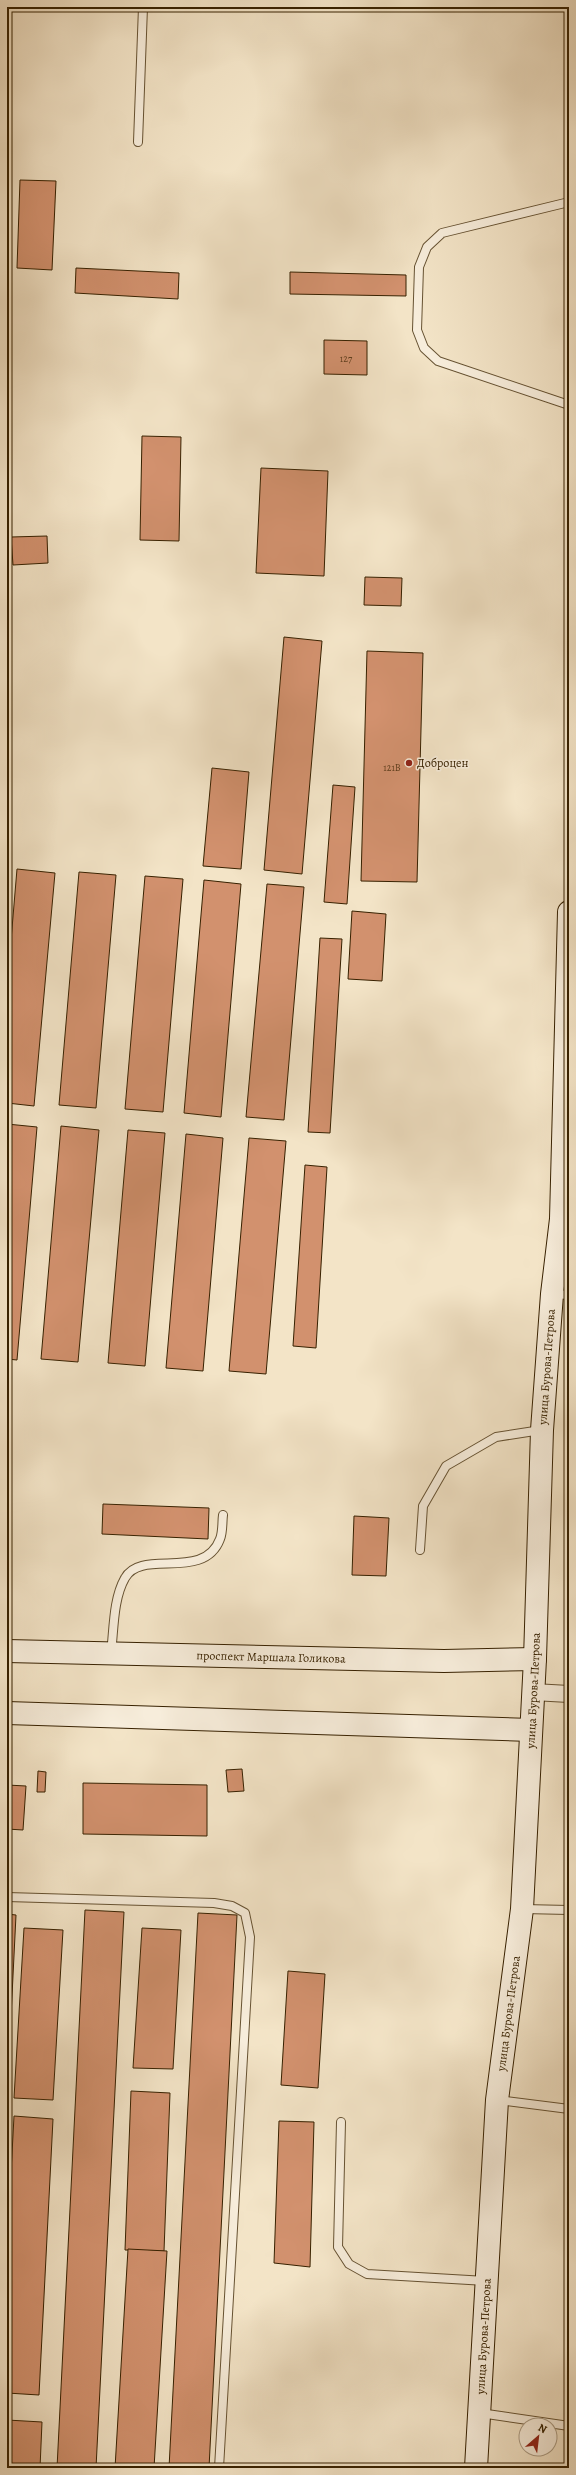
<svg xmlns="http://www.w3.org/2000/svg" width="576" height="2475" font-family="Alegreya,serif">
<rect width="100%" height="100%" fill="#f3e4c7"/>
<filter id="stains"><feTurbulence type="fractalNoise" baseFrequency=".005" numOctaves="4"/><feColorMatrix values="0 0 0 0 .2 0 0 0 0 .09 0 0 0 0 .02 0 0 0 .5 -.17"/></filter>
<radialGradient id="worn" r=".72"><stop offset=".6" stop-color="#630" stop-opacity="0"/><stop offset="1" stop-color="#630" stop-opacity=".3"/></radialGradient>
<g fill="#d2916e" stroke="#372100">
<polygon points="20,180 56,181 52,270 17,268"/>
<polygon points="76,268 179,273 178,299 75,293"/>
<polygon points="290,272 406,275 406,296 290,294"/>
<polygon points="324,340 367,341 367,375 324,374"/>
<polygon points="142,436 181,437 179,541 140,540"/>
<polygon points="261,468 328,471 324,576 256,573"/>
<polygon points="47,536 48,563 13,565 11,537"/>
<polygon points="365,577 402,578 401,606 364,605"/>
<polygon points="284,637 322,641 302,874 264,870"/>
<polygon points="367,651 423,653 417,882 361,881"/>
<polygon points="212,768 249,772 241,869 203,866"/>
<polygon points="333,785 355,787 347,904 324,902"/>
<polygon points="17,869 55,873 34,1106 7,1103 7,988"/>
<polygon points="79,872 116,875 96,1108 59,1105"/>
<polygon points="145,876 183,879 163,1112 125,1109"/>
<polygon points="204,880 241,884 221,1117 184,1113"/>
<polygon points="267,884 304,887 284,1120 246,1117"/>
<polygon points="352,911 386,914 382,981 348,979"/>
<polygon points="320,938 342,939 330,1133 308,1132"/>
<polygon points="7,1124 37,1127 17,1360 7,1359"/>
<polygon points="61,1126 99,1130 78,1362 41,1359"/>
<polygon points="128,1130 165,1133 145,1366 108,1363"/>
<polygon points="186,1134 223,1138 203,1371 166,1368"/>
<polygon points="249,1138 286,1141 266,1374 229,1371"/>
<polygon points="305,1165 327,1167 316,1348 293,1346"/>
<polygon points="103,1504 209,1508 208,1539 102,1534"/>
<polygon points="354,1516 389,1518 386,1576 352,1575"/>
<polygon points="242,1769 244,1791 228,1792 226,1770"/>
<polygon points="38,1771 46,1772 45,1792 37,1792"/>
<polygon points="83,1783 207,1785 207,1836 83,1834"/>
<polygon points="7,1785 26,1786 23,1830 7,1829"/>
<polygon points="85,1910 124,1912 96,2468 57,2468"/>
<polygon points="198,1913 237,1915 209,2468 169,2468"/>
<polygon points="7,1914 16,1915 7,2097"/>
<polygon points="24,1928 63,1930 53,2100 14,2098"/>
<polygon points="142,1928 181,1930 173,2069 133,2068"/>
<polygon points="288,1971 325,1974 318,2088 281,2085"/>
<polygon points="131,2091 170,2093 164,2251 125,2250"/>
<polygon points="14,2116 53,2119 39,2395 7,2393 7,2248"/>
<polygon points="279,2121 314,2122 310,2267 274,2263"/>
<polygon points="128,2249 167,2251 154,2468 115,2468"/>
<polygon points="7,2420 42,2422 40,2468 7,2468"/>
</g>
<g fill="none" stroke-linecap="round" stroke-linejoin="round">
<g stroke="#665232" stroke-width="10">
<g id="service">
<polyline points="138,142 143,7"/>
<polyline points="569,202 442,233 427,247 419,267 417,330 424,348 438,361 569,405"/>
<polyline points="553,1294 569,1295"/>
<polyline points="420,1550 423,1506 446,1466 496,1437 541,1430"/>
<path d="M111,1653c3,-24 2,-54 14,-75 16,-30 79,4 95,-39 3,-7 2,-17 3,-24"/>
<polyline points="7,1897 214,1903 232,1906 245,1913 250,1937 219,2468"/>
<polyline points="523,1909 569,1910"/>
<polyline points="498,2100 569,2109"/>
<polyline points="341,2122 338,2247 349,2264 367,2274 486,2281"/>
<polyline points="480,2413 569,2426"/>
</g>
</g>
<g stroke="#665232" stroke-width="18">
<polyline id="minor" points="533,1692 569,1694"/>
</g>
<g stroke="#372100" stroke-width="24">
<g id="secondary">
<path id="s1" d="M7,1651l437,10 91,-2"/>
<polyline points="7,1713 531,1730"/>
<path id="s2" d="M476,2468l21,-368 25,-191 13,-250 7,-229 10,-136 9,-75 8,-307"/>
</g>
</g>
<use href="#service" stroke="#f7eddb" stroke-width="8"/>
<use href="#minor" stroke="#f7eddb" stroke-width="16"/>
<use href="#secondary" stroke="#f7eddb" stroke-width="22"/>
</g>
<circle fill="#8f2418" stroke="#f7eddb" stroke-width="1.5" cx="409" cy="763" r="4"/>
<g text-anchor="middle" stroke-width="3" stroke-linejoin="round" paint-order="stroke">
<g font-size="10" fill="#5e3d1c">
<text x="346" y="362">127</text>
<text x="392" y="771">121В</text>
</g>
<g font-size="12" fill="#372100" stroke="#f7eddb" text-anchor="start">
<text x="417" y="767">Доброцен</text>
</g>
<g font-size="12" fill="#372100" stroke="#f7eddb">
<text dy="4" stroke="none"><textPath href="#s2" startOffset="1104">улица Бурова-Петрова</textPath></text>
<text dy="4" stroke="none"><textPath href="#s1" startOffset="264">проспект Маршала Голикова</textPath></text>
<text dy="4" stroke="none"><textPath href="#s2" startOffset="780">улица Бурова-Петрова</textPath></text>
<text dy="4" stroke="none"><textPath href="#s2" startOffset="456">улица Бурова-Петрова</textPath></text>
<text dy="4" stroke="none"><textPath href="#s2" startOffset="132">улица Бурова-Петрова</textPath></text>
</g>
</g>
<rect width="576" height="2475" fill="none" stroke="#f3e4c7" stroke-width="24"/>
<rect x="8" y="8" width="560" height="2459" fill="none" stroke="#372100" stroke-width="2"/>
<rect x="12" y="12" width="552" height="2451" fill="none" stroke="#372100"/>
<g transform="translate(538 2437) rotate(28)"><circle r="19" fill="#f7eddb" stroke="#aa9b83"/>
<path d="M0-3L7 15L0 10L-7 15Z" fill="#8f2418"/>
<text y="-6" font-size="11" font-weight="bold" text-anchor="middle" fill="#372100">N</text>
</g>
<rect width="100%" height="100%" filter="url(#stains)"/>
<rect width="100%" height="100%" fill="url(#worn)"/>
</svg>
